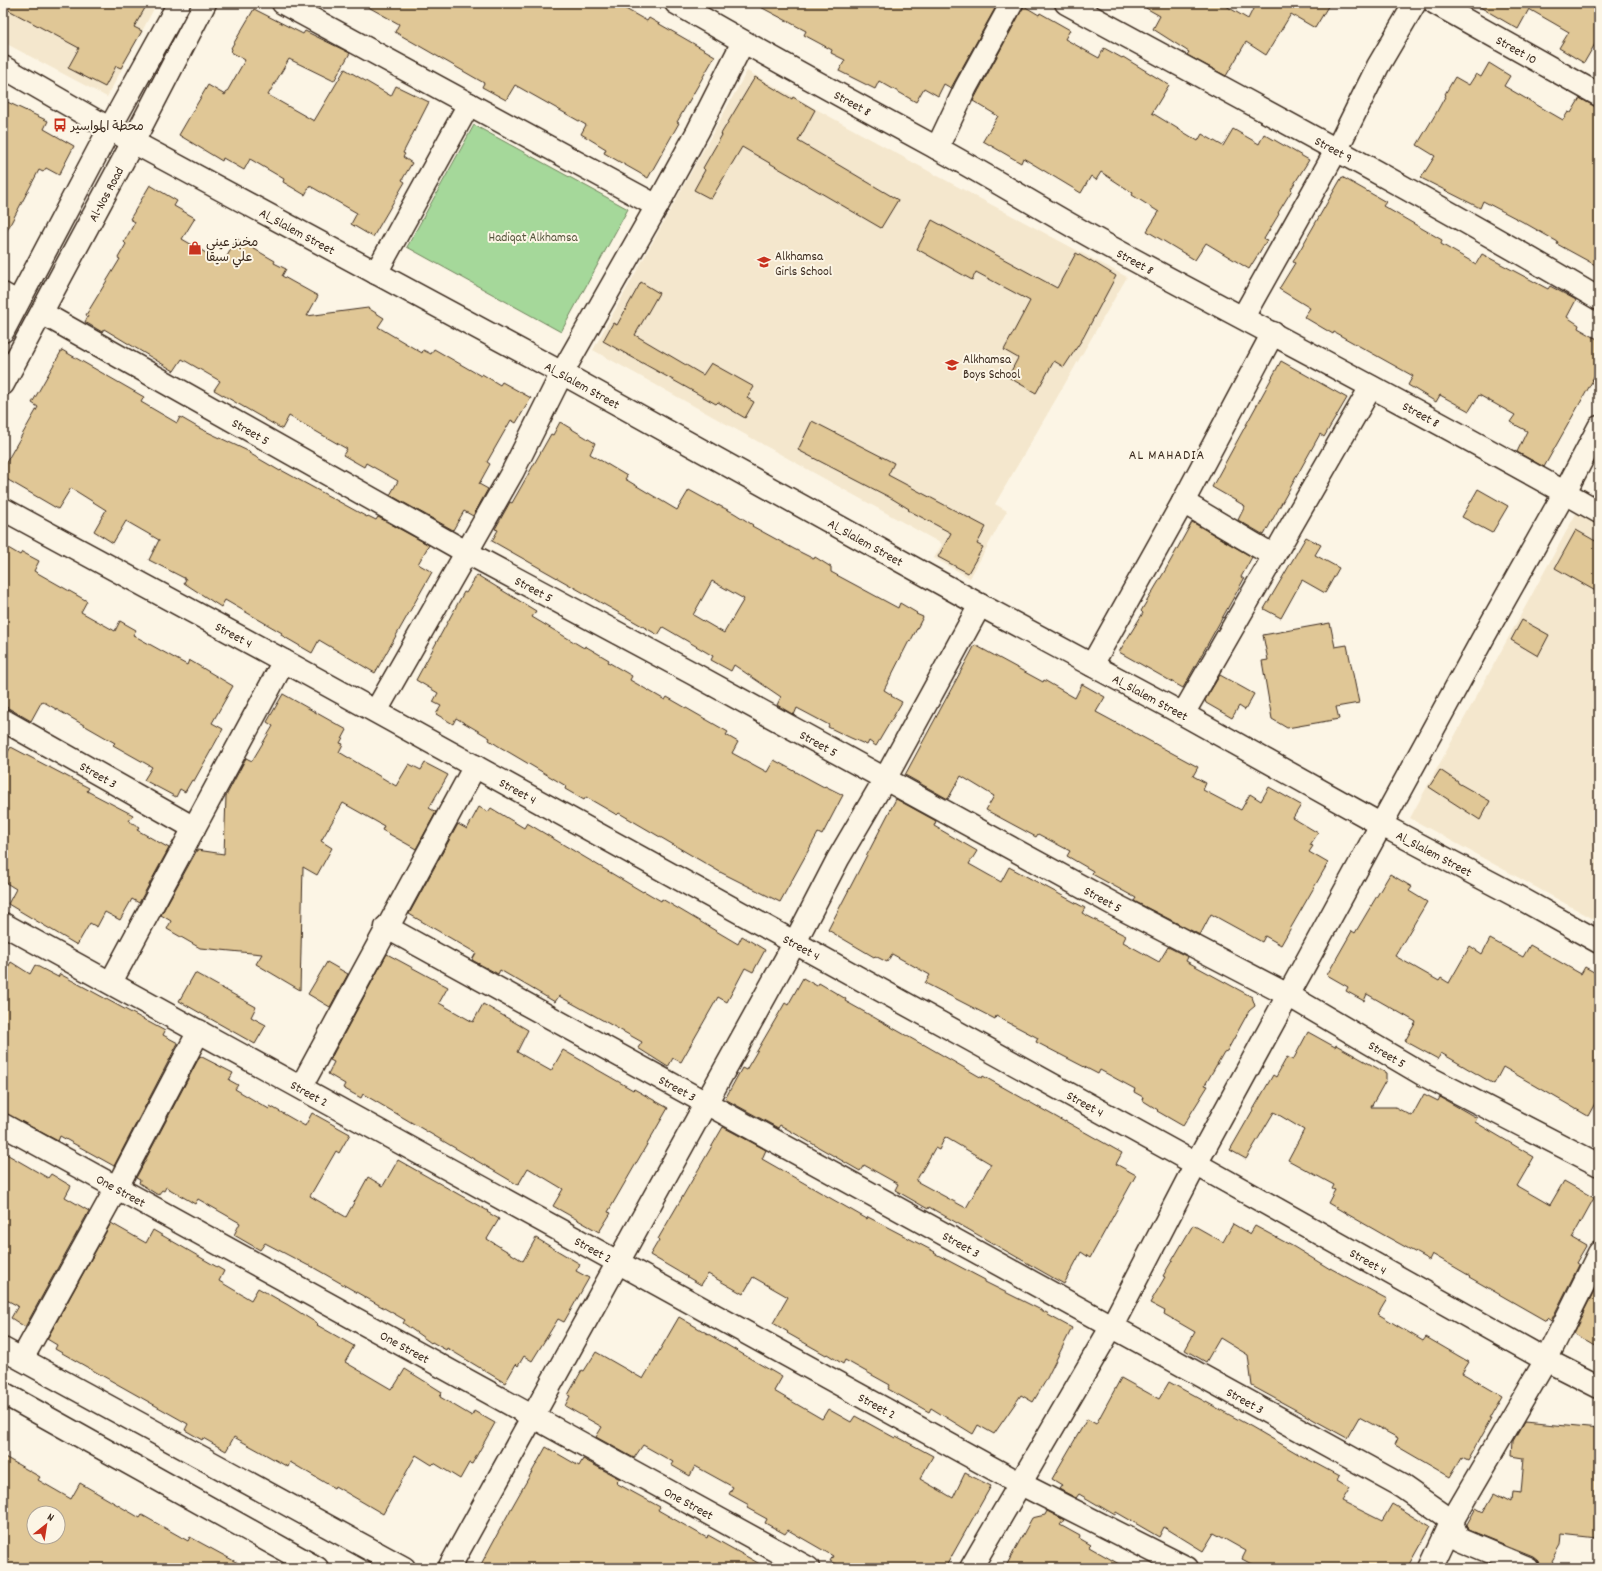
<svg xmlns="http://www.w3.org/2000/svg" width="1602" height="1571" font-family="Dekko,'Playpen Sans Arabic',sans-serif">
<rect width="100%" height="100%" fill="#fcf5e5"/>
<filter id="ink" filterUnits="userSpaceOnUse"><feTurbulence type="fractalNoise" baseFrequency=".025" numOctaves="2"/><feDisplacementMap in="SourceGraphic" scale="8" xChannelSelector="R" yChannelSelector="G"/><feConvolveMatrix kernelMatrix="1 2 1 2 8 2 1 2 1" color-interpolation-filters="sRGB"/></filter>
<g filter="url(#ink)">
<g fill="#f4e7cd">
<polygon points="3,3 157,3 107,97 3,42"/>
<polygon points="747,71 934,174 1127,277 995,504 1007,511 970,578 934,558 942,544 593,350"/>
<polygon points="1578,510 1599,521 1599,922 1410,818"/>
</g>
<polygon fill="#a5d89a" stroke="#70815c" points="474,125 628,209 561,332 407,247"/>
<g fill="#e0c796" stroke="#3b2a1e" fill-rule="evenodd">
<polygon points="3,3 148,3 134,27 142,31 121,68 116,66 105,87 68,68 79,48 3,7"/>
<polygon points="361,3 615,3 647,21 649,18 715,56 677,122 679,123 648,178 604,153 606,149 581,134 586,125 515,85 506,100 482,87 484,83 395,32 399,24"/>
<polygon points="753,3 998,3 951,88 944,84 938,96 924,88 916,102 879,81 875,89 839,71 845,60 831,53 832,50 804,35 806,31"/>
<polygon points="1137,3 1221,3 1248,19 1256,3 1330,3 1315,28 1291,14 1266,55 1246,42 1226,76 1187,55 1189,52 1153,29 1160,16"/>
<polygon points="1473,3 1599,3 1599,37 1584,63 1559,48 1569,32 1529,9 1518,29"/>
<polygon points="1024,6 1039,15 1040,13 1070,30 1065,39 1099,58 1104,48 1122,58 1123,57 1169,85 1152,113 1198,141 1202,134 1223,146 1233,129 1259,144 1264,134 1309,160 1291,189 1292,190 1278,213 1279,214 1264,239 1267,240 1249,269 1206,243 1195,260 1147,231 1159,212 1132,195 1133,193 1101,172 1096,180 1091,176 1081,193 1023,158 1021,163 983,141 998,116 973,101"/>
<polygon points="254,9 303,34 305,31 350,53 334,81 289,59 268,95 314,121 345,69 391,96 396,86 429,102 403,153 405,154 403,157 412,163 402,180 405,182 373,237 351,224 357,213 310,186 305,195 283,182 284,179 250,159 244,170 223,158 222,161 179,135 208,85 225,95 245,60 231,52 232,49 231,48"/>
<polygon points="1489,63 1510,76 1504,86 1563,120 1568,112 1571,113 1580,98 1599,109 1599,267 1557,244 1558,242 1523,222 1483,201 1480,208 1421,178 1435,156 1417,145 1435,115 1446,95 1445,94 1455,77 1469,85 1476,74 1481,77"/>
<polygon points="755,77 792,99 793,97 815,110 798,141 898,200 881,228 742,147 711,199 694,190 705,170 703,168 722,135 721,134"/>
<polygon points="3,100 48,121 44,129 74,146 59,175 46,168 43,172 39,170 3,238"/>
<polygon points="1342,177 1386,202 1383,206 1442,240 1441,244 1476,264 1482,254 1548,289 1550,286 1576,300 1567,317 1579,325 1578,328 1599,340 1599,368 1592,380 1593,380 1544,467 1517,452 1527,431 1510,422 1515,415 1479,395 1469,411 1440,395 1436,402 1408,385 1413,376 1334,332 1333,334 1304,317 1310,308 1279,289 1295,263 1293,262"/>
<polygon points="150,185 177,201 174,206 195,218 182,239 223,263 237,239 275,261 274,263 286,269 282,276 318,296 307,316 368,308 384,318 378,327 422,353 423,350 431,354 434,349 481,376 482,374 500,385 502,382 531,398 516,423 511,420 487,462 490,464 479,484 488,489 473,516 464,511 453,530 390,495 398,481 366,463 364,467 343,455 347,449 289,416 282,429 214,390 220,381 182,359 174,371 104,329 102,332 85,322 88,316 86,315 120,259 118,258 126,244 124,242 135,222 130,219"/>
<polygon points="932,220 1057,288 1076,253 1090,261 1090,260 1116,276 1083,338 1064,367 1054,361 1036,393 1008,377 1018,358 1004,350 1030,301 976,272 972,280 917,249"/>
<polygon points="641,282 659,293 635,335 703,375 711,363 754,387 747,398 754,402 745,418 718,402 716,404 603,341 613,323 617,325"/>
<polygon points="62,350 144,397 141,402 177,423 180,417 199,428 250,452 249,453 280,471 281,470 367,517 368,516 376,520 378,517 429,545 418,564 432,572 375,673 319,640 312,653 281,635 282,633 225,600 221,607 184,583 186,579 149,560 159,540 126,521 113,543 94,531 106,510 71,488 58,509 3,477 3,468 38,407 32,403"/>
<polygon points="1281,361 1347,398 1324,437 1320,434 1264,535 1238,520 1245,506 1212,487"/>
<polygon points="812,421 894,463 888,475 986,527 977,544 983,547 968,573 938,557 951,533 908,510 909,509 891,498 798,450"/>
<path d="M560,422l35,21 -5,11 37,22 -2,3 52,31 12,-20 29,16v-1l16,8 19,12 -1,1 42,23 20,10 1,-2 16,10v5l67,36 2,-5 17,10 -1,1 7,3 -13,25 -1,-1 -25,49 8,5 -1,1 11,6 -26,44 -7,-5 -2,4 -16,-7 -23,-11 1,-2 -32,-17 -3,7 -17,-10 4,-8 -47,-32 -3,6 -20,-11 2,-4 -50,-29 -5,8 -166,-94 6,-11 -3,-1 15,-27 2,1 39,-69 2,1zM712,581l32,18 -20,34 -31,-18z"/>
<polygon points="1478,489 1508,506 1492,533 1462,517"/>
<polygon points="1192,522 1252,557 1241,577 1244,579 1183,688 1119,652 1143,613 1141,611 1166,569"/>
<polygon points="1576,530 1599,543 1599,593 1555,568"/>
<polygon points="1306,537 1321,545 1315,555 1339,568 1325,593 1302,580 1281,618 1264,609"/>
<polygon points="3,545 20,555 22,552 39,561 34,571 87,601 81,612 115,631 120,621 136,630 133,635 187,665 189,660 233,686 212,723 223,729 194,781 192,780 185,792 180,789 176,797 144,780 152,767 113,745 115,743 42,701 31,721 3,705"/>
<polygon points="477,575 536,611 532,617 584,648 585,646 609,660 608,662 632,676 630,680 665,700 667,697 728,732 726,735 738,742 732,753 767,772 774,760 824,787 825,786 843,795 822,835 818,833 780,902 720,872 619,813 617,815 586,797 584,800 565,789 566,786 500,747 489,740 490,738 456,718 453,724 436,714 441,706 433,702 438,693 416,680 464,592 466,593"/>
<polygon points="1522,620 1549,635 1538,656 1511,640"/>
<polygon points="1330,623 1335,647 1347,645 1359,703 1336,707 1339,719 1287,728 1272,719 1262,661 1268,660 1263,635"/>
<polygon points="975,645 1043,682 1044,680 1075,698 1082,684 1105,697 1096,712 1198,767 1193,776 1206,783 1203,790 1241,810 1250,794 1261,801 1269,787 1301,805 1293,818 1318,833 1310,845 1313,846 1309,852 1328,863 1281,945 1265,936 1262,942 1211,914 1200,935 1134,901 1136,898 1092,874 1093,871 1067,856 1070,851 1038,834 1036,837 986,810 994,796 961,776 948,799 905,775"/>
<polygon points="1220,675 1254,694 1245,710 1239,706 1232,718 1206,703 1205,700"/>
<polygon points="283,694 347,730 340,743 343,744 339,752 396,786 409,764 421,770 425,763 448,775 429,808 436,812 416,849 382,830 384,826 343,803 321,841 332,848 317,875 303,867 300,990 256,964 262,954 200,948 167,929 171,921 161,915 197,850 224,854 226,796 246,758 252,761 273,726 267,722"/>
<polygon points="11,747 89,788 87,791 133,815 129,821 139,827 137,830 169,848 139,903 132,899 120,920 105,912 97,927 90,923 77,945 8,904 16,889 3,881 3,760"/>
<polygon points="1440,770 1458,782 1458,783 1490,801 1480,820 1429,787"/>
<polygon points="896,799 936,821 934,826 977,851 969,864 1001,882 1009,867 1085,908 1082,913 1126,936 1123,942 1159,962 1168,947 1188,957 1186,961 1252,997 1255,1006 1249,1011 1227,1051 1224,1052 1205,1085 1208,1086 1183,1126 1157,1111 1158,1110 1142,1100 1143,1097 1134,1092 1135,1089 1100,1070 1098,1074 1036,1042 1038,1038 996,1016 995,1019 925,983 930,975 892,954 887,962 875,956 874,957 828,930"/>
<polygon points="479,807 488,812 491,808 524,828 527,823 643,892 644,891 661,901 662,899 738,944 742,936 765,950 753,972 745,968 727,1002 718,997 681,1062 673,1058 668,1067 638,1048 642,1042 559,996 555,1002 500,970 498,974 472,960 476,953 409,914 458,824 467,829"/>
<polygon points="1390,874 1412,887 1409,891 1427,902 1395,956 1439,981 1441,978 1449,983 1470,946 1482,954 1490,939 1523,957 1530,945 1581,974 1585,967 1599,975 1599,1096 1588,1116 1503,1067 1494,1084 1441,1053 1438,1059 1405,1041 1416,1022 1367,994 1364,1001 1346,991 1348,987 1327,975 1352,931 1355,933"/>
<polygon points="387,954 448,987 439,1003 473,1022 483,1004 528,1030 517,1052 551,1071 563,1050 633,1090 634,1089 668,1108 608,1212 611,1213 599,1232 553,1206 563,1189 528,1168 518,1185 363,1094 361,1098 343,1088 345,1084 328,1074 334,1062 330,1060"/>
<polygon points="11,962 30,974 35,965 58,977 60,974 165,1031 163,1035 178,1043 114,1166 60,1136 58,1141 3,1112 3,976"/>
<polygon points="327,962 348,974 330,1007 308,994"/>
<polygon points="195,973 256,1007 251,1017 266,1025 255,1044 179,1001"/>
<path d="M803,978l14,8 2,-3 27,16 -1,2 78,44v-1l59,34 1,-2 82,46v-1l57,32 -6,11 20,11 -46,83 -9,-6 -17,32 -135,-77 -1,2 -33,-19 3,-6 -34,-19 -4,6 -80,-46 -2,3 -53,-29 17,-31 4,2 39,-67 3,2zM945,1137l46,27 -25,44 -50,-27 19,-33 4,2z"/>
<polygon points="1308,1032 1335,1047 1336,1045 1386,1073 1386,1080 1371,1107 1395,1107 1412,1116 1424,1094 1438,1101 1440,1097 1477,1118 1475,1122 1534,1157 1517,1186 1550,1205 1564,1181 1594,1198 1572,1238 1586,1246 1576,1263 1579,1265 1551,1321 1547,1318 1546,1321 1469,1277 1470,1276 1432,1254 1429,1260 1382,1234 1328,1203 1335,1190 1332,1189 1334,1185 1288,1160 1304,1130 1274,1112 1246,1159 1230,1150 1273,1075 1276,1077 1287,1057 1293,1060"/>
<polygon points="200,1056 233,1073 229,1080 238,1085 235,1089 269,1109 270,1106 305,1126 312,1113 350,1134 339,1153 336,1151 310,1196 346,1217 368,1177 383,1186 398,1160 488,1211 487,1212 499,1219 487,1239 523,1261 536,1238 580,1264 576,1271 589,1278 564,1322 558,1319 532,1361 524,1356 518,1366 516,1364 505,1383 447,1348 446,1350 432,1342 431,1343 403,1323 405,1320 309,1265 309,1266 265,1243 260,1250 234,1235 240,1223 198,1199 195,1204 166,1187 164,1191 162,1190 158,1195 139,1183 140,1180 136,1178"/>
<polygon points="723,1127 766,1150 762,1159 867,1219 868,1217 935,1252 934,1253 985,1280 985,1282 1049,1314 1048,1315 1072,1328 1045,1382 1033,1402 1021,1395 994,1434 978,1425 973,1434 931,1408 929,1412 888,1389 890,1385 845,1360 843,1364 827,1354 826,1355 787,1333 788,1332 773,1323 788,1297 753,1277 743,1294 708,1274 701,1285 650,1255 659,1240 658,1239"/>
<polygon points="3,1152 48,1178 51,1174 71,1186 65,1197 89,1211 25,1327 11,1318 18,1306 3,1298"/>
<polygon points="111,1223 146,1243 153,1230 224,1271 219,1281 251,1300 258,1288 288,1305 318,1324 317,1325 354,1346 345,1362 391,1389 393,1386 394,1387 405,1369 442,1392 440,1397 472,1416 474,1411 495,1423 472,1464 469,1463 460,1479 434,1463 432,1465 416,1455 383,1514 335,1486 334,1488 290,1462 288,1467 234,1437 226,1451 203,1438 202,1440 185,1430 188,1424 55,1349 57,1345 47,1339"/>
<polygon points="1233,1224 1250,1234 1255,1226 1294,1247 1330,1269 1330,1268 1387,1299 1378,1314 1423,1341 1426,1337 1469,1362 1462,1373 1502,1396 1489,1419 1491,1419 1468,1460 1462,1457 1450,1477 1395,1445 1398,1438 1359,1417 1347,1438 1252,1386 1248,1355 1220,1338 1206,1362 1185,1350 1195,1332 1164,1314 1165,1311 1150,1303 1165,1277 1163,1276 1193,1225 1223,1242"/>
<polygon points="1599,1281 1599,1348 1573,1333"/>
<polygon points="679,1317 782,1377 774,1391 822,1419 828,1409 851,1422 855,1416 895,1438 896,1436 933,1456 920,1479 953,1498 965,1473 991,1486 945,1568 843,1568 830,1561 833,1556 788,1530 785,1534 765,1523 767,1519 747,1508 749,1505 729,1494 733,1487 695,1466 690,1476 671,1465 673,1462 643,1445 634,1458 596,1437 602,1427 565,1406 570,1396 568,1395 582,1370 584,1371 596,1352 643,1379"/>
<polygon points="1121,1378 1159,1399 1169,1382 1252,1427 1300,1455 1339,1476 1337,1480 1350,1488 1342,1501 1382,1521 1392,1504 1430,1527 1407,1568 1259,1568 1242,1559 1246,1551 1214,1533 1203,1551 1164,1527 1159,1537 1116,1512 1115,1515 1079,1494 1076,1498 1059,1489 1062,1485 1052,1479 1087,1419 1096,1424"/>
<polygon points="1524,1422 1599,1429 1599,1523 1598,1538 1562,1534 1561,1545 1548,1568 1540,1566 1538,1560 1533,1556 1469,1530 1467,1524 1476,1508 1483,1512 1494,1493 1511,1502 1512,1492 1521,1493 1524,1458 1512,1456 1513,1442"/>
<polygon points="546,1447 579,1466 583,1459 620,1479 616,1483 660,1507 658,1510 707,1538 708,1535 767,1568 479,1568 512,1507"/>
<path d="M3,1456l37,21 -2,3 33,19 9,-16 60,35 2,-3 46,26 2,-4 57,31h-244zM34,1513h24v24h-24z"/>
<polygon points="1047,1511 1064,1520 1060,1525 1080,1536 1079,1538 1091,1545 1089,1547 1126,1568 1005,1568 1032,1518 1045,1515"/>
</g>
<g fill="none" stroke-linecap="round" stroke-linejoin="round">
<g stroke="#3b2a1e" stroke-width="25">
<g id="minor">
<polyline points="283,3 657,206"/>
<path id="s1" d="M676,3c86,50 172,97 259,144 59,32 116,68 175,100 163,88 328,173 489,265"/>
<path id="s2" d="M1066,3c178,97 358,192 533,296"/>
<path id="s3" d="M1435,3l164,92"/>
<path id="s4" d="M3,67l130,75 429,231 418,232 203,109 197,110 140,74 79,44"/>
<polyline points="937,148 966,87 1012,3"/>
<polyline points="376,273 469,104"/>
<polyline points="3,294 17,302"/>
<path id="s5" d="M42,313l424,239 226,121 423,232 173,90 136,80 175,90"/>
<polyline points="1243,317 1337,149 1378,66 1415,3"/>
<polyline points="1183,502 1274,556"/>
<path id="s6" d="M3,509l281,152 912,503 350,196 53,27"/>
<polyline points="1092,665 1183,502 1273,333"/>
<polyline points="376,711 513,471 562,373 657,206 698,131 743,42"/>
<polyline points="1183,714 1371,387"/>
<path id="s7" d="M3,720l191,108"/>
<path id="s8" d="M3,924l1018,560 166,84"/>
<path id="s9" d="M386,927l1016,559 50,35 7,18 69,29"/>
<polyline points="111,982 284,661"/>
<polyline points="301,1087 475,766"/>
<path id="s10" d="M3,1125l805,443"/>
<polyline points="22,1359 117,1187 199,1031"/>
<polyline points="449,1568 794,944 838,859 885,779 980,605"/>
<polyline points="971,1568 1112,1326 1196,1164 1483,638 1565,492 1599,427"/>
<polyline points="1430,1568 1452,1521 1546,1360 1599,1253"/>
</g>
</g>
<g stroke="#3b2a1e" stroke-width="25">
<g id="tertiary">
<polyline points="3,1349 404,1568"/>
<polyline points="3,1393 317,1568"/>
</g>
</g>
<g stroke="#3b2a1e" stroke-width="25">
<g id="secondary">
<polyline points="3,331 110,128 179,3"/>
<path id="s11" d="M3,384l130,-242 72,-139"/>
</g>
</g>
<use href="#minor" stroke="#fcf5e5" stroke-width="22"/>
<use href="#tertiary" stroke="#fcf5e5" stroke-width="22"/>
<use href="#secondary" stroke="#fcf5e5" stroke-width="22"/>
</g>
</g>
<defs>
<g id="bus-bare" transform="scale(1.08)"><path d="M-5-6H5V4H4V6H2V4H-2V6H-4V4H-5ZM-3.5-4V0h7V-4ZM-3.5 1.2v1.5H-2V1.2ZM2 1.2v1.5H3.5V1.2Z" fill="#c8321e" stroke="#fcf5e5" stroke-width="2.5" paint-order="stroke"/></g>
<g id="shop-bare" transform="scale(1.08)"><path d="M-5-2.5h2.3a2.7 3.5 0 0 1 5.4 0H5L5.5 6h-11ZM-1.5-2.5h3a1.5 2.3 0 0 0-3 0Z" fill="#c8321e" stroke="#fcf5e5" stroke-width="2.5" paint-order="stroke"/></g>
<g id="school-bare" transform="scale(1.08)"><path d="M0-5L7-2L0 1L-7-2ZM-4 1L0 2.5L4 1V4Q0 6-4 4Z" fill="#c8321e" stroke="#fcf5e5" stroke-width="2.5" paint-order="stroke"/></g>
</defs>
<g fill-rule="evenodd">
<use href="#bus-bare" x="60" y="125"/>
<use href="#shop-bare" x="195" y="248"/>
<use href="#school-bare" x="764" y="262"/>
<use href="#school-bare" x="952" y="365"/>
</g>
<g text-anchor="middle" stroke-width="4" stroke-linejoin="round" paint-order="stroke">
<g font-size="13" fill="#3b2a1e" stroke="#fcf5e5">
<text dy="5" stroke="none"><textPath href="#s3" startOffset="94">Street 10</textPath></text>
<text dy="5" stroke="none"><textPath href="#s1" startOffset="203">Street 8</textPath></text>
<text dy="5" stroke="none"><textPath href="#s2" startOffset="305">Street 9</textPath></text>
<text dy="5" stroke="none"><textPath href="#s11" startOffset="216">Al-Nos Road</textPath></text>
<text dy="5" stroke="none"><textPath href="#s4" startOffset="337">Al_Slalem Street</textPath></text>
<text dy="5" stroke="none"><textPath href="#s1" startOffset="527">Street 8</textPath></text>
<text dy="5" stroke="none"><textPath href="#s4" startOffset="661">Al_Slalem Street</textPath></text>
<text dy="5" stroke="none"><textPath href="#s1" startOffset="851">Street 8</textPath></text>
<text dy="5" stroke="none"><textPath href="#s5" startOffset="240">Street 5</textPath></text>
<text dy="5" stroke="none"><textPath href="#s4" startOffset="985">Al_Slalem Street</textPath></text>
<text dy="5" stroke="none"><textPath href="#s5" startOffset="564">Street 5</textPath></text>
<text dy="5" stroke="none"><textPath href="#s6" startOffset="263">Street 4</textPath></text>
<text dy="5" stroke="none"><textPath href="#s4" startOffset="1309">Al_Slalem Street</textPath></text>
<text dy="5" stroke="none"><textPath href="#s5" startOffset="888">Street 5</textPath></text>
<text dy="5" stroke="none"><textPath href="#s7" startOffset="110">Street 3</textPath></text>
<text dy="5" stroke="none"><textPath href="#s6" startOffset="587">Street 4</textPath></text>
<text dy="5" stroke="none"><textPath href="#s4" startOffset="1633">Al_Slalem Street</textPath></text>
<text dy="5" stroke="none"><textPath href="#s5" startOffset="1212">Street 5</textPath></text>
<text dy="5" stroke="none"><textPath href="#s6" startOffset="911">Street 4</textPath></text>
<text dy="5" stroke="none"><textPath href="#s5" startOffset="1536">Street 5</textPath></text>
<text dy="5" stroke="none"><textPath href="#s9" startOffset="333">Street 3</textPath></text>
<text dy="5" stroke="none"><textPath href="#s8" startOffset="350">Street 2</textPath></text>
<text dy="5" stroke="none"><textPath href="#s6" startOffset="1235">Street 4</textPath></text>
<text dy="5" stroke="none"><textPath href="#s10" startOffset="135">One Street</textPath></text>
<text dy="5" stroke="none"><textPath href="#s9" startOffset="657">Street 3</textPath></text>
<text dy="5" stroke="none"><textPath href="#s8" startOffset="674">Street 2</textPath></text>
<text dy="5" stroke="none"><textPath href="#s6" startOffset="1559">Street 4</textPath></text>
<text dy="5" stroke="none"><textPath href="#s10" startOffset="459">One Street</textPath></text>
<text dy="5" stroke="none"><textPath href="#s9" startOffset="981">Street 3</textPath></text>
<text dy="5" stroke="none"><textPath href="#s8" startOffset="998">Street 2</textPath></text>
<text dy="5" stroke="none"><textPath href="#s10" startOffset="783">One Street</textPath></text>
</g>
<g font-size="13" fill="#3b2a1e" stroke="#fcf5e5" text-anchor="start">
<text x="71" y="130">محطة المواسير</text>
<text x="206" y="246">مخبز عيني<tspan x="206" dy="15">علي سيقا</tspan></text>
<text x="775" y="260">Alkhamsa<tspan x="775" dy="15">Girls School</tspan></text>
<text x="963" y="363">Alkhamsa<tspan x="963" dy="15">Boys School</tspan></text>
</g>
<g font-size="13" fill="#56563d" stroke="#fcf5e5">
<text x="533" y="241">Hadiqat Alkhamsa</text>
</g>
<g font-size="14" letter-spacing="1" fill="#3b2a1e" stroke="#fcf5e5">
<text x="1167" y="459">AL MAHADIA</text>
</g>
</g>
<rect width="1602" height="1571" fill="none" stroke="#fcf5e5" stroke-width="16"/>
<rect x="8" y="8" width="1586" height="1555" fill="none" stroke="#3b2a1e" stroke-width="1.5" filter="url(#ink)"/>
<g transform="translate(46 1525) rotate(30)"><circle r="19" fill="#fcf5e5" stroke="#afa495"/>
<path d="M0-3L7 15L0 10L-7 15Z" fill="#c8321e"/>
<text y="-6" font-size="11" font-weight="bold" text-anchor="middle" fill="#3b2a1e">N</text>
</g>
</svg>
